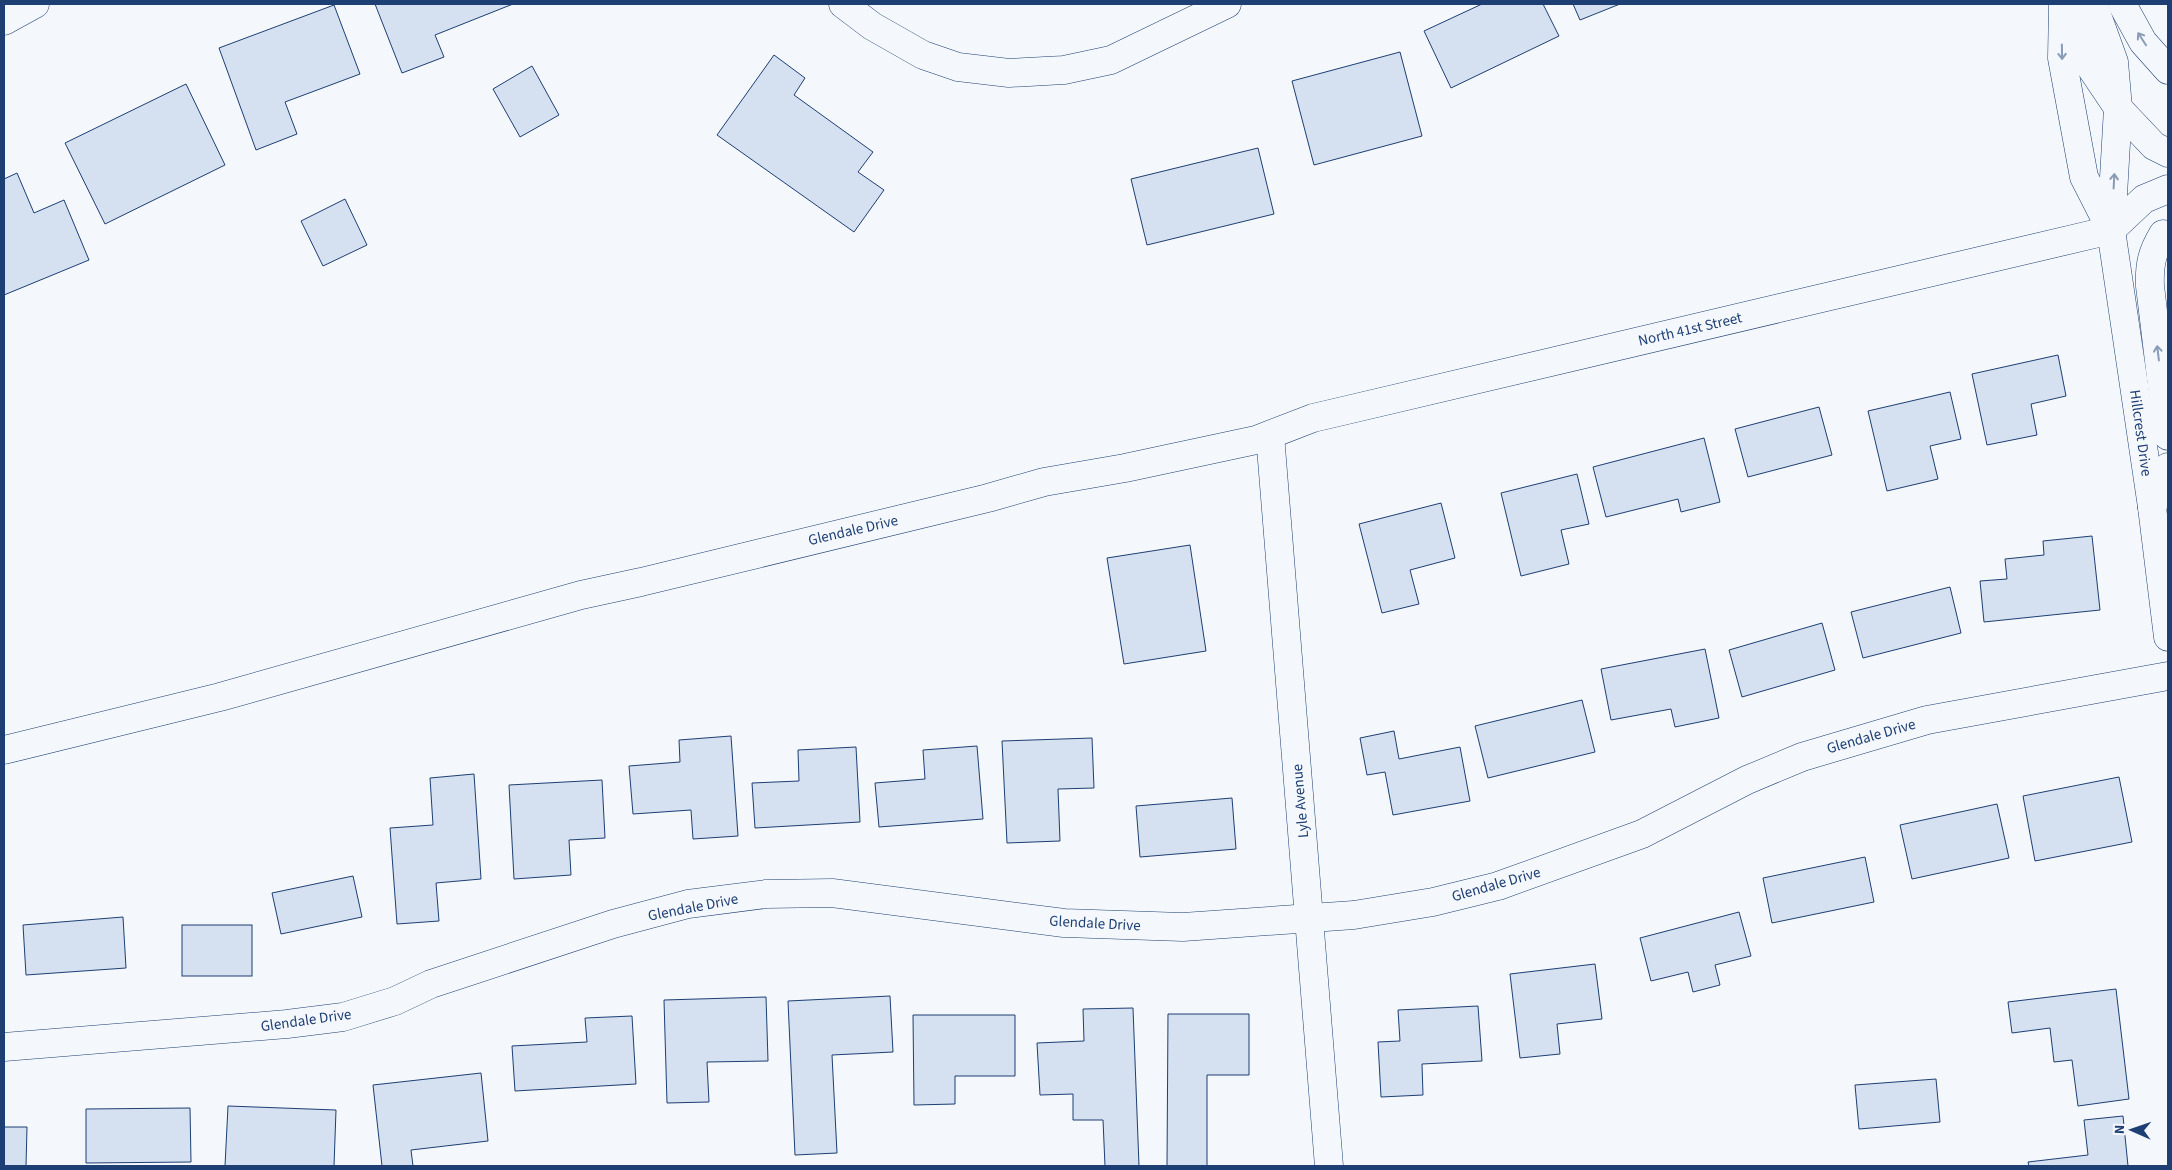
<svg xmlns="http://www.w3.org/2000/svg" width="2172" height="1170" font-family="'Source Sans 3',sans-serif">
<rect width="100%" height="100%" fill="#f4f7fb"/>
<g fill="#d5e0f0" stroke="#1d3f73">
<polygon points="375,4 513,4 435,35 444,57 402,73"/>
<polygon points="1482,4 1543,4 1559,36 1451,88 1424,31"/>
<polygon points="1573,4 1620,4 1580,20"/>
<polygon points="334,5 360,74 285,102 297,134 256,150 219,48"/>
<polygon points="1400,52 1422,136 1314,165 1292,81"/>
<polygon points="774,55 805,78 794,95 873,152 858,172 884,190 854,232 717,135"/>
<polygon points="532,66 559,115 520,137 493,89"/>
<polygon points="186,84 225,165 105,224 65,143"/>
<polygon points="1258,148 1274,214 1147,245 1131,179"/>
<polygon points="17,173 34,213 64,200 89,260 4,295 4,179"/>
<polygon points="345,199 367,245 323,266 301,221"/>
<polygon points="2058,355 2066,396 2031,404 2037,435 1987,445 1972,374"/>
<polygon points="1950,392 1961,439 1930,446 1938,479 1887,491 1868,411"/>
<polygon points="1819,407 1832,455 1748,477 1735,429"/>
<polygon points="1704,438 1720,502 1681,512 1678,499 1606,517 1593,467"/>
<polygon points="1577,474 1589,524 1561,530 1569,564 1521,576 1501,493"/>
<polygon points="1441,503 1455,558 1410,570 1419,604 1382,613 1359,524"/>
<polygon points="2092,536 2100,610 1984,622 1980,581 2007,579 2005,559 2044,555 2043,541"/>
<polygon points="1190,545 1206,651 1124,664 1107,558"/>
<polygon points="1950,587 1961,633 1863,658 1851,612"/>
<polygon points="1822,623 1835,670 1742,697 1729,650"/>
<polygon points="1705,649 1719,718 1675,727 1671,709 1611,720 1601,669"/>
<polygon points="1582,700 1595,752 1488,778 1475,726"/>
<polygon points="1394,731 1399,759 1460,747 1470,801 1393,815 1385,772 1367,775 1360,738"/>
<polygon points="731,736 738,836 693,839 691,810 633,814 629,766 680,762 679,740"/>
<polygon points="1092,738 1094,788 1058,789 1060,841 1007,843 1002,741"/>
<polygon points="977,746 983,819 879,827 875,783 925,779 923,750"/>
<polygon points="856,747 860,822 755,828 752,783 799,781 798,750"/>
<polygon points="474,774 481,879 436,883 439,921 397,924 390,828 433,825 430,778"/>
<polygon points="2119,777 2132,842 2035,861 2023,796"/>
<polygon points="602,780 605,838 569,840 571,875 514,879 509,785"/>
<polygon points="1232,798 1236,849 1140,857 1136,806"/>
<polygon points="1997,804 2009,858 1912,879 1900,825"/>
<polygon points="1865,857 1874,902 1772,923 1763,878"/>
<polygon points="353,876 362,917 281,934 272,893"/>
<polygon points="1739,912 1751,956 1715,965 1720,985 1693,992 1688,972 1651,981 1640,938"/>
<polygon points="123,917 126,968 26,975 23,925"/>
<rect x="182" y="925" width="70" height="51"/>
<polygon points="1595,964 1602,1019 1557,1024 1560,1054 1520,1058 1510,974"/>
<polygon points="2116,989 2129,1099 2078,1106 2072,1060 2054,1062 2050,1028 2012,1033 2008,1002"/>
<polygon points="890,996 893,1052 832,1055 837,1153 795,1155 788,1001"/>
<polygon points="766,997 768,1061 707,1062 709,1102 667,1103 664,1000"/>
<polygon points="1478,1006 1482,1061 1422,1064 1423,1095 1381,1097 1378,1042 1400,1041 1398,1010"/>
<polygon points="1133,1008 1139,1166 1105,1166 1103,1120 1073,1120 1073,1094 1040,1095 1037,1043 1084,1041 1083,1009"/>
<polygon points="1168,1014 1249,1014 1249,1075 1207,1075 1207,1166 1167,1166"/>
<polygon points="913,1015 1015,1015 1015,1076 955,1076 955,1104 914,1105"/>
<polygon points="632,1016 636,1084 515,1091 512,1046 587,1042 585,1018"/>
<polygon points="481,1073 488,1141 411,1150 413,1166 382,1166 373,1085"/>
<polygon points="1936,1079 1940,1122 1859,1129 1855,1085"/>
<polygon points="228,1106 336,1110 334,1166 225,1166"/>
<polygon points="190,1108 191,1162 86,1163 86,1109"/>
<polygon points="2123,1116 2128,1166 2029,1166 2028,1162 2088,1155 2084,1120"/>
<polygon points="4,1127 27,1127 26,1166 4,1166"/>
</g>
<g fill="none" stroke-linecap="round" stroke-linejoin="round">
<g stroke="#1d3f73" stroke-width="29">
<g id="minor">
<polyline points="843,4 872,26 923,55 958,67 1009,73 1064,70 1111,60 1227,4"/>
<polyline points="4,21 35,4"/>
<polyline points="1270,435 1329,1166"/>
<polyline points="4,750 220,697 581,595 641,582 988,498 1044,482 1125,468 1256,440 1313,418 2111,230"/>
<polyline points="4,1047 287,1024 343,1017 395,1001 431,984 613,924 688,904 766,894 832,893 1064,923 1183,927 1354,915 1433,902 1498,886 1642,834 1747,780 1802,757 1927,720 2168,676"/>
</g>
</g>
<g stroke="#1d3f73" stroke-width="29">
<g id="major">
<polyline points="2063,4 2062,58 2084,177 2110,228"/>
<polyline points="2072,4 2089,65 2118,108 2154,146 2168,153"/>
<polyline points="2093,4 2114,62 2118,108 2111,230 2152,507 2168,637"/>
<polyline points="2122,4 2143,42 2168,70"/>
<polyline points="2111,230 2144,199 2168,189"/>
<path d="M2163,234c-11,18 -14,31 -13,52l18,150"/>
<polyline points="2152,507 2166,477 2168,467"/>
</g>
</g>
<use href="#minor" stroke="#f4f7fb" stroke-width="28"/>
<use href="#major" stroke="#f4f7fb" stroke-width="28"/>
</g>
<defs><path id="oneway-shaft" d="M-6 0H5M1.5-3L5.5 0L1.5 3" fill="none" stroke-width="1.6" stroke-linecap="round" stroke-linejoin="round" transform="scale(1.25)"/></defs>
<g stroke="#889bb7">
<use href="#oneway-shaft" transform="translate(2142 39) rotate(-123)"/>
<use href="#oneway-shaft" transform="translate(2062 52) rotate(89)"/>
<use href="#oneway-shaft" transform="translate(2114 181) rotate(-87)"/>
<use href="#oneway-shaft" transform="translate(2158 353) rotate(-97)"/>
</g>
<g text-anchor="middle" stroke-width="4" stroke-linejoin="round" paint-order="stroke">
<g font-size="15" fill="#1d3f73" stroke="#f4f7fb">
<text transform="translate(1690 329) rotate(-13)" y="5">North 41st Street</text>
<text transform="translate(2141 433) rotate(82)" y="5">Hillcrest Drive</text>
<text transform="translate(853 530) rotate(-13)" y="5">Glendale Drive</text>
<text transform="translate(1871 736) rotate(-16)" y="5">Glendale Drive</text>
<text transform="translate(1300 801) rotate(-95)" y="5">Lyle Avenue</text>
<text transform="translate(1496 884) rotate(-16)" y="5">Glendale Drive</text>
<text transform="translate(693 907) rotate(-11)" y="5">Glendale Drive</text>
<text transform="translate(1095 923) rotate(3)" y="5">Glendale Drive</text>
<text transform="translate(306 1020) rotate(-8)" y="5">Glendale Drive</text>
</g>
</g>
<rect width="2172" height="1170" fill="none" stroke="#1d3f73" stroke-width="10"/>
<g transform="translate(2132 1130) rotate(272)" stroke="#f4f7fb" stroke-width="4" paint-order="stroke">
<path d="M0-4L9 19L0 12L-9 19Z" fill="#1d3f73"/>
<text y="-8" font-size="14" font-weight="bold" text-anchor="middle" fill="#1d3f73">N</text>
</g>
</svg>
